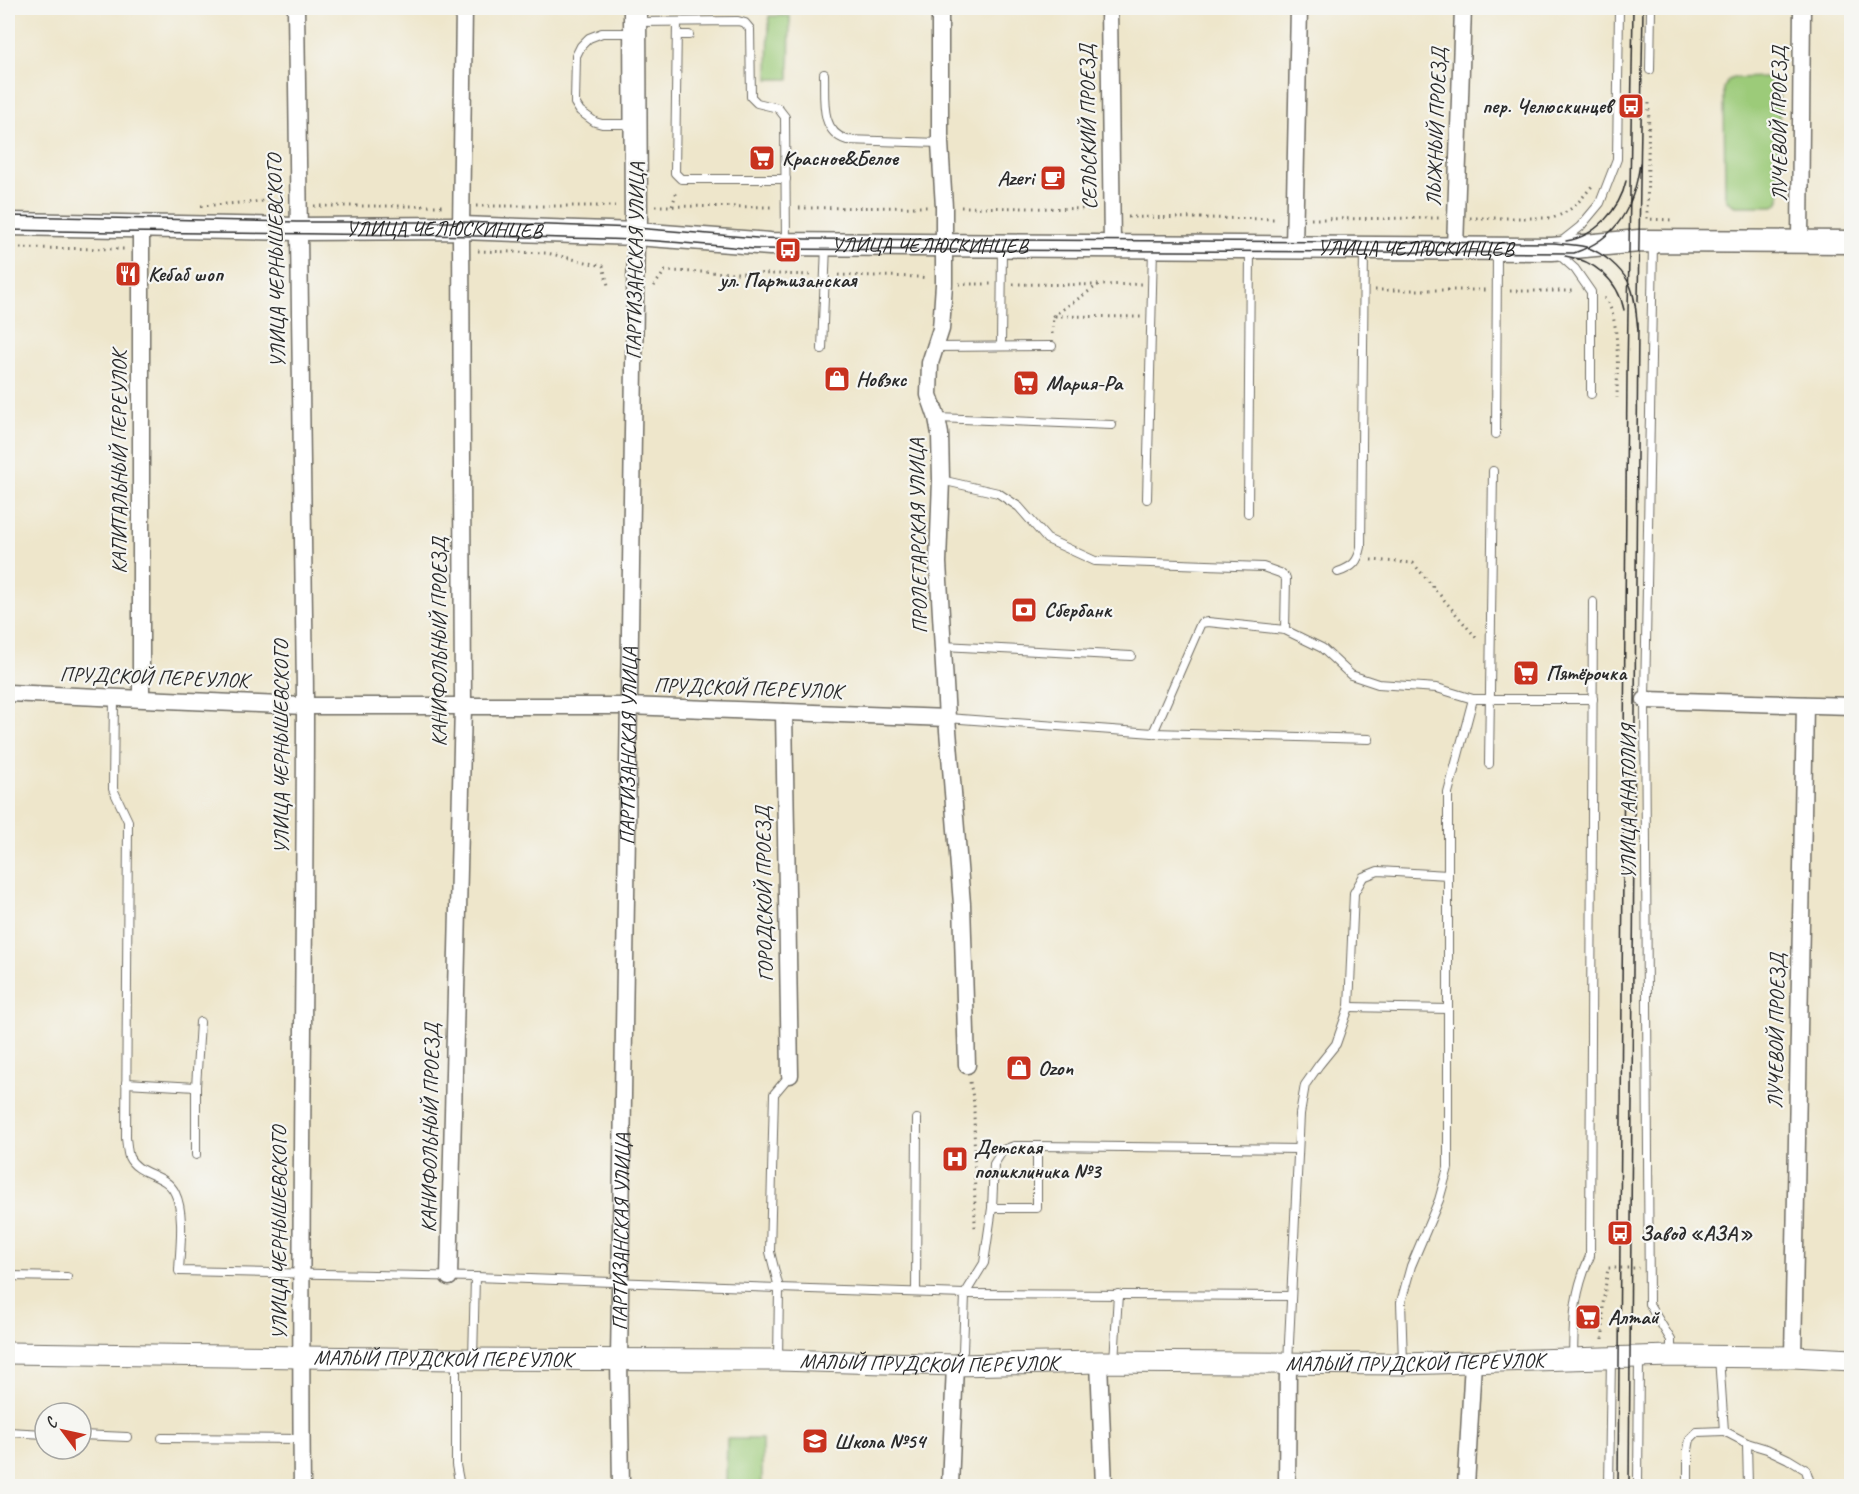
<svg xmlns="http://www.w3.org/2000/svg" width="1859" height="1494" font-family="Caveat,sans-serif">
<rect width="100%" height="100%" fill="#f6f6f2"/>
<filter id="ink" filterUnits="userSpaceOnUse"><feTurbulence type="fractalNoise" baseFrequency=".0167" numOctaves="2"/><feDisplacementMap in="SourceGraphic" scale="12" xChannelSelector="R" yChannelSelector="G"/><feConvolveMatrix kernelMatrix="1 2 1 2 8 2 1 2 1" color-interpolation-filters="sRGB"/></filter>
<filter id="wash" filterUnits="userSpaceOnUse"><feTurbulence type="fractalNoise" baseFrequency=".008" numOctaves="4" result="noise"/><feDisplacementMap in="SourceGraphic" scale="24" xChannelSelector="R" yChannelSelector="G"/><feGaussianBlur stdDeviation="1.35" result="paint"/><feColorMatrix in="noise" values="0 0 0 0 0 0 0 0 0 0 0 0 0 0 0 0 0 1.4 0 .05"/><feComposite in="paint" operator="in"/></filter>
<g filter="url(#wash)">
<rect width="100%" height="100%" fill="#eee6cb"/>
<g fill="#9ccb79" stroke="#647b52" stroke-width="1.5">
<polygon points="769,16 790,16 789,79 768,79"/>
<polygon points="1770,77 1775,79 1779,88 1780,199 1778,204 1773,206 1735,206 1727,201 1725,195 1724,88 1728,80 1733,78"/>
<polygon points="727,1439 762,1439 762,1486 726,1486"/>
</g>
</g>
<g filter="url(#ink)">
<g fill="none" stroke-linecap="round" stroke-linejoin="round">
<g stroke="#6f6c63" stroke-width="10">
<g id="service">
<polyline points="637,22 738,21 745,23 750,29 751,97 757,103 778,108 785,117 786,244"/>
<polyline points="677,22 675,173 681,179 786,179"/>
<polyline points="635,33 602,33 589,38 581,46 576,56 575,103 580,111 595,122 602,124 636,124"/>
<polyline points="677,35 689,35"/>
<polyline points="1650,70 1651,8"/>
<path d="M824,74c1,24 -5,57 23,66l93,3"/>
<polyline points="1561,242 1580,227 1600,203 1617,159 1619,8"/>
<polyline points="1653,243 1645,700 1649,1304 1671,1340 1671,1356"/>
<polyline points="1556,252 1575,269 1591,292 1591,394"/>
<polyline points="1001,346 1002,248"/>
<polyline points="935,347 1052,346"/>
<polyline points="822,349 826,245"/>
<polyline points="937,418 1112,425"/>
<polyline points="1496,434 1497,249"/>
<polyline points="941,480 998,493 1019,507 1047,539 1095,561 1263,567 1280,573 1286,578 1285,630 1322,648 1351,675 1378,684 1437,688 1473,699 1448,793 1448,1168 1439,1200 1411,1266 1401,1302 1403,1363"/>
<polyline points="1147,499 1153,247"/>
<polyline points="1248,513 1250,249"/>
<path d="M1338,572c15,-5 20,-10 23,-25l3,-299"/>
<polyline points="943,646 1131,656"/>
<path d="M114,698l-1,91 15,32 -2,317c1,6 1,13 3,19 9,19 37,16 46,36 10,20 5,55 4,78l296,6 304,11 -9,-36 4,-158 16,-19"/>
<polyline points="1473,699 1593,699"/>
<polyline points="947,718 1153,733 1369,739"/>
<polyline points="1153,733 1201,623 1208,622 1285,630"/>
<polyline points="1489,764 1493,471"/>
<polyline points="1349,1007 1448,1009"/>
<polyline points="126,1083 196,1087 200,1022"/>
<polyline points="196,1087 196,1155"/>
<polyline points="1037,1146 1298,1149"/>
<polyline points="8,1276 67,1277"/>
<polyline points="916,1292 917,1119"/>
<polyline points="965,1294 1291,1296"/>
<polyline points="965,1294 984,1263 992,1208 994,1164 1003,1150 1014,1146 1037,1146 1037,1208 992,1208"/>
<path d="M1573,1357c1,-41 0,-62 17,-101l3,-654"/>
<polyline points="1719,1357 1724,1431 1747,1443 1767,1449 1788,1459 1806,1470 1811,1486"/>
<polyline points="473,1359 475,1277"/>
<polyline points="456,1360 456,1465 460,1486"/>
<polyline points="778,1360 779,1288 965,1294 963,1351 956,1363"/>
<polyline points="1114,1362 1118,1294"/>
<polyline points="1288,1363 1300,1114 1305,1085 1319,1065 1336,1044 1349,1007 1354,893 1363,877 1378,871 1448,875"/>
<polyline points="8,1432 45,1434"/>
<polyline points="81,1435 127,1437"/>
<polyline points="162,1438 302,1439"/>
<polyline points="1747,1443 1748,1486"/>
<polyline points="1609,1486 1611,1358"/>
<polyline points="1638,1486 1639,1358"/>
<polyline points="1688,1486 1688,1450 1690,1439 1697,1432 1724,1431"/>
</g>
</g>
<g stroke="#6f6c63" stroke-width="19">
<g id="minor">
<path d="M296,8c1,232 8,465 9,698 0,260 -6,520 -3,780"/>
<polyline points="940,8 940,143 944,207 944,284 941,329 930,363 929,395 937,418 940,434 941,480 938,563 947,718 962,904 967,1065"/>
<polyline points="1109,8 1112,246"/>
<polyline points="141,226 141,698"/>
<polyline points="1800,241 1802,8"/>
<polyline points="1294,247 1299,8"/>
<polyline points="1455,248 1463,8"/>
<polyline points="8,693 305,706 628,706 947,718"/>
<polyline points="1645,700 1852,706"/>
<polyline points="784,712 790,1075"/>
<polyline points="449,1277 463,706 461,228 464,8"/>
<polyline points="1793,1357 1805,705"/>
<polyline points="1099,1362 1104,1486"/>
<path id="s1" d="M621,1486l-2,-126 17,-1126"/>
<polyline points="950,1486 955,1365"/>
<polyline points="1287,1486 1288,1364"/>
<polyline points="1466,1486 1473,1362"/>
</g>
</g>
<g stroke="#6f6c63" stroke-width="23">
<g id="tertiary">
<path id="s2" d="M8,1353l448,6 322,1 177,5 144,-3 304,2 268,-8 122,1 59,3"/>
</g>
</g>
<g stroke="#6f6c63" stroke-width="25">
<g id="secondary">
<polyline points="635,8 636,234"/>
<path id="s3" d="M8,224l290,5 163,-1 175,6 134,10 782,5 87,-8 213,1"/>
</g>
</g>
<g stroke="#6f6c63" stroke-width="3" stroke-dasharray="1.5 4.5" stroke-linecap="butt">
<polyline points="1649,103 1647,219 1673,220"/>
<polyline points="201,206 277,200 281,201"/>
<polyline points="314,206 445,206"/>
<polyline points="476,206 615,206"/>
<polyline points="655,206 774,207"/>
<polyline points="672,206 677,191"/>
<polyline points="961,207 1095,209"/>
<polyline points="799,208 927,207"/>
<polyline points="1128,217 1278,219"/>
<path d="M1470,218h82c18,-5 28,-17 40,-32"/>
<polyline points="1311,219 1440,218"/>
<polyline points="8,248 126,249"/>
<polyline points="478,251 547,253 603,266 608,285"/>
<polyline points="838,275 920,277 927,278"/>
<polyline points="959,284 991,284"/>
<polyline points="1013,284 1098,285"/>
<polyline points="654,286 665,271 813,275"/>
<polyline points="1375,290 1485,290"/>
<polyline points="1510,291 1575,291"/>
<path d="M1604,298c17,16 13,76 13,100"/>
<polyline points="1055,316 1141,317"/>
<polyline points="1052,334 1053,316 1098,285 1142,284"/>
<polyline points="1371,560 1413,563 1478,640"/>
<polyline points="970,1082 974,1103 975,1231"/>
<polyline points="1603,1339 1603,1304 1608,1268 1639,1268"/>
</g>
<use href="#service" stroke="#fff" stroke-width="8"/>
<use href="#minor" stroke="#fff" stroke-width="16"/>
<use href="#tertiary" stroke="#fff" stroke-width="21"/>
<use href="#secondary" stroke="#fff" stroke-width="22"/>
<g stroke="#2b2b2b" stroke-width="1.5">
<path d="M8,216l289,6h164l175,6 121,10 48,1 748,4c10,1 22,1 33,4 17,6 34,20 43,36 7,14 7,32 9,47"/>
<path d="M8,230c208,5 416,2 625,10 40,1 81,6 121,9l820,4c44,-15 60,-46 66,-90"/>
<path d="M1566,241c29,-4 54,-32 60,-60"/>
<path d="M1565,256c29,4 53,24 59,54"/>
<polyline points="1638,301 1643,8"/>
<polyline points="1618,1486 1627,374 1633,8"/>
<polyline points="1629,1486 1638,322"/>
</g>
</g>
</g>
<defs>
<g id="bus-square" transform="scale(1.35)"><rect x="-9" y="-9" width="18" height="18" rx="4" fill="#c8321e" stroke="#f6f6f2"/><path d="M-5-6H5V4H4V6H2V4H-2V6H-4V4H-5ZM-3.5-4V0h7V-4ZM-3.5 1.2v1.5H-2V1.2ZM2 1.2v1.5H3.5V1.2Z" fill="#fff"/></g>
<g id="supermarket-square" transform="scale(1.35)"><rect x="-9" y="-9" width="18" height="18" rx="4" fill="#c8321e" stroke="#f6f6f2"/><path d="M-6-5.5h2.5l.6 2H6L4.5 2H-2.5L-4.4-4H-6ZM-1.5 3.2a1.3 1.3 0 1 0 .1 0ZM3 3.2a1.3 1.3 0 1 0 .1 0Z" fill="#fff"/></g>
<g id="cafe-square" transform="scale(1.35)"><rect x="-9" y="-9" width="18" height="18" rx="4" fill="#c8321e" stroke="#f6f6f2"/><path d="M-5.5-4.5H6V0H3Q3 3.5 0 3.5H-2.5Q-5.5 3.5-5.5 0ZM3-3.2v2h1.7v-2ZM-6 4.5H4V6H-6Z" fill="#fff"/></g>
<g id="restaurant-square" transform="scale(1.35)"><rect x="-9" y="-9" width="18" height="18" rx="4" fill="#c8321e" stroke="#f6f6f2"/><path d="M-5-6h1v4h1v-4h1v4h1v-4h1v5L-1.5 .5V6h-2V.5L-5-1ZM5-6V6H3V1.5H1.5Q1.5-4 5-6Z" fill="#fff"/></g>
<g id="shop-square" transform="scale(1.35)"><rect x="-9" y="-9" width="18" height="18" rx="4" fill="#c8321e" stroke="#f6f6f2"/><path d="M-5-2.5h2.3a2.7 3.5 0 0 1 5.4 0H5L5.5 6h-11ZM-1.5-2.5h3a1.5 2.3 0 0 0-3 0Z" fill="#fff"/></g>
<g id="bank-square" transform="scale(1.35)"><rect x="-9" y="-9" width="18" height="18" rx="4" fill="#c8321e" stroke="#f6f6f2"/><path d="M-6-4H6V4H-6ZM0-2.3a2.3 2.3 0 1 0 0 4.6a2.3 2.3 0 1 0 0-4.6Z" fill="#fff"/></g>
<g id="hospital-square" transform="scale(1.35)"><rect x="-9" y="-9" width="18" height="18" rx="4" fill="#c8321e" stroke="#f6f6f2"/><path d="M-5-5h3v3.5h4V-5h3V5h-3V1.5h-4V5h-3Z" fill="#fff"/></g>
<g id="school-square" transform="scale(1.35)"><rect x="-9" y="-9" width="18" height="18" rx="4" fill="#c8321e" stroke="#f6f6f2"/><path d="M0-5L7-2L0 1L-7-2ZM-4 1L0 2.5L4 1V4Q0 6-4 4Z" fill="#fff"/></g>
</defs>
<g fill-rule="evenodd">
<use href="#bus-square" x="1631" y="106"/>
<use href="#supermarket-square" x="762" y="158"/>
<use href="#cafe-square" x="1053" y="178"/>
<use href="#bus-square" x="788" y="250"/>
<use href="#restaurant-square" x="128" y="274"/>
<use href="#shop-square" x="837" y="379"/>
<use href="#supermarket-square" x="1026" y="383"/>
<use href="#bank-square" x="1024" y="610"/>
<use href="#supermarket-square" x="1526" y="673"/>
<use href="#shop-square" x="1019" y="1068"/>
<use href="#hospital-square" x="955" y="1159"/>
<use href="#bus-square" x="1620" y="1233"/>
<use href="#supermarket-square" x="1588" y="1317"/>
<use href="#school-square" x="815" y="1441"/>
</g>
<g text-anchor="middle" stroke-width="4.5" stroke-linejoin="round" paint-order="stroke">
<g font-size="21" font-weight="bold" fill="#2b2b2b" stroke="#f6f6f2" text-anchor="start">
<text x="1612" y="113" text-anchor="end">пер. Челюскинцев</text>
<text x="782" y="165">Красное&amp;Белое</text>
<text x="1034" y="185" text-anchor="end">Azeri</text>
<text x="148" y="281">Кебаб шоп</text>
<text x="788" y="287" text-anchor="middle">ул. Партизанская</text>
<text x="856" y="386">Новэкс</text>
<text x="1046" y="390">Мария-Ра</text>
<text x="1044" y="617">Сбербанк</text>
<text x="1546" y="680">Пятёрочка</text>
<text x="1038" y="1075">Ozon</text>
<text x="974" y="1154">Детская<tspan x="974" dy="24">поликлиника №3</tspan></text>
<text x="1640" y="1240">Завод «АЗА»</text>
<text x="1608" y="1324">Алтай</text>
<text x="834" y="1448">Школа №54</text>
</g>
<g font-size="21" fill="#2b2b2b" stroke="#f6f6f2">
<text transform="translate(1779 124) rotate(-90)" y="7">ЛУЧЕВОЙ ПРОЕЗД</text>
<text transform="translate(1088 127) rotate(-91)" y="7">СЕЛЬСКИЙ ПРОЕЗД</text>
<text transform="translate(1436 127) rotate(-88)" y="7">ЛЫЖНЫЙ ПРОЕЗД</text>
<text dy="7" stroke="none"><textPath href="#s3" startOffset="436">УЛИЦА ЧЕЛЮСКИНЦЕВ</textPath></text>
<text dy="7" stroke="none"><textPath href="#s3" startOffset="922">УЛИЦА ЧЕЛЮСКИНЦЕВ</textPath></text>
<text dy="7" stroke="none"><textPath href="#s3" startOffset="1408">УЛИЦА ЧЕЛЮСКИНЦЕВ</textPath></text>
<text transform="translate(276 261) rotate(-91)" y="7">УЛИЦА ЧЕРНЫШЕВСКОГО</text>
<text transform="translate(635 261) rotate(-89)" y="7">ПАРТИЗАНСКАЯ УЛИЦА</text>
<text transform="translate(119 462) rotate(-90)" y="7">КАПИТАЛЬНЫЙ ПЕРЕУЛОК</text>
<text transform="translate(918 536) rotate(-91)" y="7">ПРОЛЕТАРСКАЯ УЛИЦА</text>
<text transform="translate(439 642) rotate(-90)" y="7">КАНИФОЛЬНЫЙ ПРОЕЗД</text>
<text transform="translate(154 677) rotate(2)" y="7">ПРУДСКОЙ ПЕРЕУЛОК</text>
<text transform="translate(748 688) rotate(2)" y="7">ПРУДСКОЙ ПЕРЕУЛОК</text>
<text transform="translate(281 747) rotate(-90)" y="7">УЛИЦА ЧЕРНЫШЕВСКОГО</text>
<text dy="7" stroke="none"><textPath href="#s1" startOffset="740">ПАРТИЗАНСКАЯ УЛИЦА</textPath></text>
<text transform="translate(1628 802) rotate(-90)" y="7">УЛИЦА АНАТОЛИЯ</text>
<text transform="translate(764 894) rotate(-91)" y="7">ГОРОДСКОЙ ПРОЕЗД</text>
<text transform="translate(1776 1031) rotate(-89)" y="7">ЛУЧЕВОЙ ПРОЕЗД</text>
<text transform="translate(430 1128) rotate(-89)" y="7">КАНИФОЛЬНЫЙ ПРОЕЗД</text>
<text transform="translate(279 1233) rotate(-90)" y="7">УЛИЦА ЧЕРНЫШЕВСКОГО</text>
<text dy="7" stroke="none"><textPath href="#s1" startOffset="254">ПАРТИЗАНСКАЯ УЛИЦА</textPath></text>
<text dy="7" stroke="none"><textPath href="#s2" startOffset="435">МАЛЫЙ ПРУДСКОЙ ПЕРЕУЛОК</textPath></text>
<text dy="7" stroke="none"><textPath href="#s2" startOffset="1407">МАЛЫЙ ПРУДСКОЙ ПЕРЕУЛОК</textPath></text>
<text dy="7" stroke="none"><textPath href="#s2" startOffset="921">МАЛЫЙ ПРУДСКОЙ ПЕРЕУЛОК</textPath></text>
</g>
</g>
<rect width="1859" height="1494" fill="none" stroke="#f6f6f2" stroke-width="30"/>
<g transform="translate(63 1431) rotate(303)"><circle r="28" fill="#f6f6f2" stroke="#a5a5a2" stroke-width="1.5"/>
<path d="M0-4.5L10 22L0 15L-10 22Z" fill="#c8321e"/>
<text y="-9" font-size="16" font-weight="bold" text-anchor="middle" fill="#2b2b2b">С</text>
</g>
</svg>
